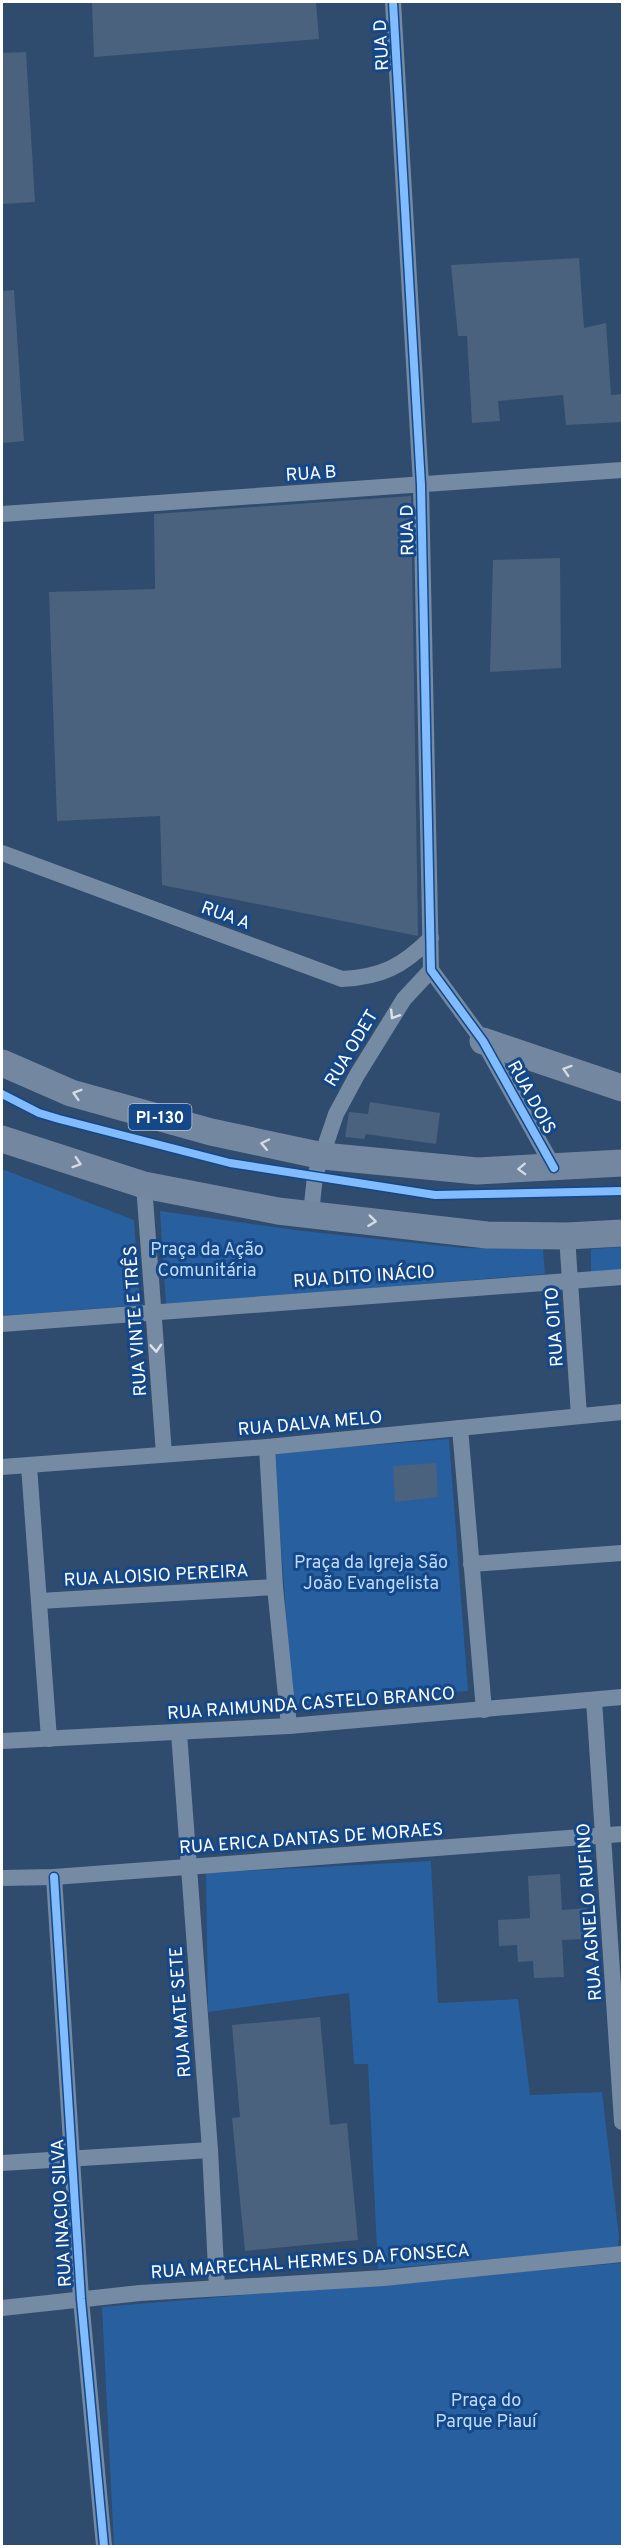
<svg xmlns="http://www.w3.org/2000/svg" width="624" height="2548" font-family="Overpass,sans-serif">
<rect width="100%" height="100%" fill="#2f4b6d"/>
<g fill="#275f9f">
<polygon points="2,1169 134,1220 140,1305 2,1316"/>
<polygon points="160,1211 303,1231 463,1248 543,1249 545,1274 166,1305"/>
<polygon points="622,1247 622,1273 591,1275 591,1249"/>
<polygon points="449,1439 468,1691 293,1705 274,1453"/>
<polygon points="431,1861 438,2003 518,1999 530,2095 602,2092 619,2237 618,2248 378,2269 368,2064 354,2064 349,1993 208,2012 206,1873"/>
<polygon points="622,2263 622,2546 114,2546 102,2307"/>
</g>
<g fill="#4b627e">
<polygon points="92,2 316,2 319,39 94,57"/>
<polygon points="26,52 35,202 2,204 2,53"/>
<polygon points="579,258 584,328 606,323 611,395 622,394 622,422 566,425 563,395 498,401 500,421 472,423 467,336 458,336 451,265"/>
<polygon points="14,290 24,441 2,443 2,291"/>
<polygon points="411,496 418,936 162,885 160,816 57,821 49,592 155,589 154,514"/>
<polygon points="560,558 561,668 490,672 493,560"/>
<polygon points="370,1102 440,1113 436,1144 366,1134 364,1139 345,1137 349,1112 368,1114"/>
<polygon points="436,1463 438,1497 395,1502 393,1466"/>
<polygon points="560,1874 562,1910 587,1908 588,1939 562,1940 564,1977 534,1978 533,1961 518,1962 517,1945 499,1946 498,1920 530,1918 528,1876"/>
<polygon points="320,2017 330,2125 347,2123 358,2240 245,2251 232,2118 240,2117 232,2025"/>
</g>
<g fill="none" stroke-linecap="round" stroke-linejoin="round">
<g stroke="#758aa3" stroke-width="16">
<polyline points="393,2 421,485 431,970 483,1041 554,1168"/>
<polyline points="2,514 622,470"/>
<path d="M2,853l340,126c40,-2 61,-13 89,-41"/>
<polyline points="144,1185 164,1454"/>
<polyline points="314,1214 312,1204 315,1176 336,1114 357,1075 404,999 431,970"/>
<polyline points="567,1236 579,1416"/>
<polyline points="2,1324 622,1277"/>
<polyline points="460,1428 484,1710"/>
<polyline points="267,1447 275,1587 289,1726"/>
<polyline points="29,1466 49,1739"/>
<polyline points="2,1467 267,1447 622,1412"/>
<polyline points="471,1564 622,1553"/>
<polyline points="40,1601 275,1587"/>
<polyline points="594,1700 622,2122"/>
<polyline points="179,1733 210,2150 217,2288"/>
<polyline points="2,1741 289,1726 622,1697"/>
<polyline points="54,1877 81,2299 104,2546"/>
<polyline points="2,1878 54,1877 622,1834"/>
<polyline points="2,2163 210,2150"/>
<polyline points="2,2308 140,2293 384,2278 622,2254"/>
</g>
<g stroke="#7487a0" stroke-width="27">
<polyline points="483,1041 622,1088"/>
<polyline points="2,1063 71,1093 211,1132 323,1156 477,1171 622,1163"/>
<polyline points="2,1139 144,1185 278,1211 487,1235 567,1236 622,1233"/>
</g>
<g stroke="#144888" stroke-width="11">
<g id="cycleway">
<polyline points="393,2 421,485 431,970 483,1041 554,1168"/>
<polyline points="2,1094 39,1113 59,1119 230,1163 435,1195 622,1191"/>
<polyline points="54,1877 81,2299 104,2546"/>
</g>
</g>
<use href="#cycleway" stroke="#80bcff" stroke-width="8"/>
</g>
<defs><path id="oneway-chevron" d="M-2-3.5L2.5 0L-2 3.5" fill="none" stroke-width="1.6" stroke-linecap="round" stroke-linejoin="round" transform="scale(1.5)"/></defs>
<g stroke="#dce2e8">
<use href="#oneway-chevron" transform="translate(394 1015) rotate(122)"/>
<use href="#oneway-chevron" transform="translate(156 1348) rotate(86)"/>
</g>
<g stroke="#d5dbe2">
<use href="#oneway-chevron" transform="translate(567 1070) rotate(-162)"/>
<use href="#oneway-chevron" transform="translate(77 1094) rotate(-163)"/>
<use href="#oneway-chevron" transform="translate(265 1144) rotate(-168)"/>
<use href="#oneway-chevron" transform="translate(77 1163) rotate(18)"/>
<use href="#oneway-chevron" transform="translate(522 1169) rotate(178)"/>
<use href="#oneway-chevron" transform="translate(372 1221) rotate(7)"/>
</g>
<g text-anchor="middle" stroke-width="6" stroke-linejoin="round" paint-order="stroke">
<rect fill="#144888" stroke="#b8c8db" stroke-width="1.5" x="128.5" y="1104" width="63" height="26" rx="4.5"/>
<g font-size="16" font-weight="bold" fill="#fff">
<text x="160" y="1123">PI-130</text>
</g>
<g font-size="18" fill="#fff" stroke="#144888">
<text transform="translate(381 45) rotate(-93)" y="6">RUA D</text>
<text transform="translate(311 473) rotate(-4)" y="6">RUA B</text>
<text transform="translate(407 530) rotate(-91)" y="6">RUA D</text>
<text transform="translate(226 915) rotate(20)" y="6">RUA A</text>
<text transform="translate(351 1048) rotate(-59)" y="6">RUA ODET</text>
<text transform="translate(532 1097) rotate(61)" y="6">RUA DOIS</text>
<text transform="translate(364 1276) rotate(-4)" y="6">RUA DITO INÁCIO</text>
<text transform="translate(135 1321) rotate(-94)" y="6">RUA VINTE E TRÊS</text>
<text transform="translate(554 1327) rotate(-94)" y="6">RUA OITO</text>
<text transform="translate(310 1423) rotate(-5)" y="6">RUA DALVA MELO</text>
<text transform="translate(156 1575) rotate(-3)" y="6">RUA ALOISIO PEREIRA</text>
<text transform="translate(311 1703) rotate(-4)" y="6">RUA RAIMUNDA CASTELO BRANCO</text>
<text transform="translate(311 1838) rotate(-4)" y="6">RUA ERICA DANTAS DE MORAES</text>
<text transform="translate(589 1912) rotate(-94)" y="6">RUA AGNELO RUFINO</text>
<text transform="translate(180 2012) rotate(-94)" y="6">RUA MATE SETE</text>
<text transform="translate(61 2213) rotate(-93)" y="6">RUA INACIO SILVA</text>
<text transform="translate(310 2261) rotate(-4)" y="6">RUA MARECHAL HERMES DA FONSECA</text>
</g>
<g font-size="18" fill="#bfdbfb" stroke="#144888">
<text x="207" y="1255">Praça da Ação<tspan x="207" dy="21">Comunitária</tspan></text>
<text x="371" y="1568">Praça da Igreja São<tspan x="371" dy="21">João Evangelista</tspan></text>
<text x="486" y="2406">Praça do<tspan x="486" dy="21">Parque Piauí</tspan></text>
</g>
</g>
<rect width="624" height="2548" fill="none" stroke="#ffffff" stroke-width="6"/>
</svg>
